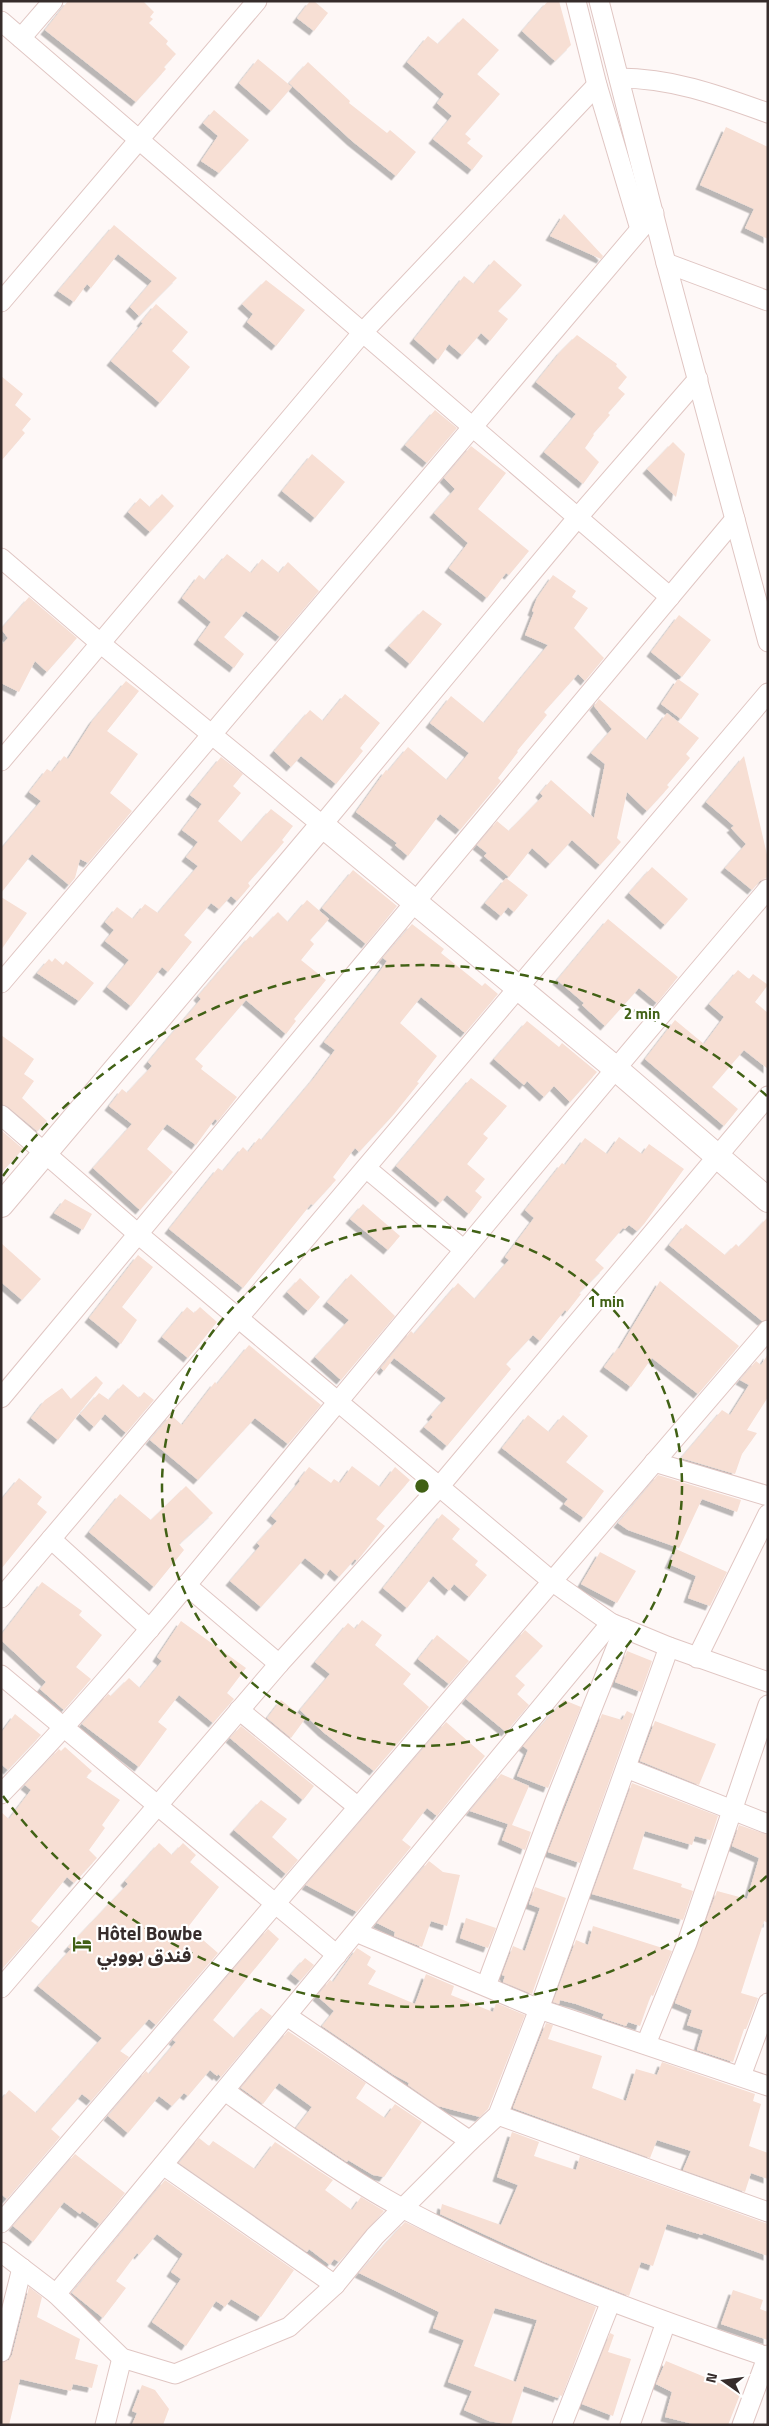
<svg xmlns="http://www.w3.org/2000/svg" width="769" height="2426" font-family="'Titillium Web','Noto Sans Arabic',sans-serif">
<defs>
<filter id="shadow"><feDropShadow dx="-4.5" dy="4.5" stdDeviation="0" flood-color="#0004"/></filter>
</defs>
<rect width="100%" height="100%" fill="#fef8f7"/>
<g fill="#f7dfd4" fill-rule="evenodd" filter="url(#shadow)">
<polygon points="68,1 143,1 154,12 150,17 153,19 149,23 168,41 166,44 176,54 164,67 166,69 136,102 45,30"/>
<polygon points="310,1 314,1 328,13 314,31 297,18"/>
<polygon points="548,1 559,1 571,45 555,61 522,31"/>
<polygon points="463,18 499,50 477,74 500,94 465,134 471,139 467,143 483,156 472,170 433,139 452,116 437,103 444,94 407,62 428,36 438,44"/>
<polygon points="258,59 292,87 271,111 239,83"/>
<polygon points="308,62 350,101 349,103 387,133 390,130 416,152 396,176 352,141 289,83"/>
<polygon points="214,110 249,140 219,173 201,161 218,136 203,123"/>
<polygon points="726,127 768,147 768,239 745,228 754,209 700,185"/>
<polygon points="564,214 603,256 601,259 550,236"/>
<polygon points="114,225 177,278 139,316 130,307 152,281 118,254 91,288 87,284 74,302 58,291"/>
<polygon points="494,260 522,285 498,311 508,319 490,341 481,333 462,355 449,344 438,360 414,339 464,276 474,284"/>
<polygon points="266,280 305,310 276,346 247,322 253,314 242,304"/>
<polygon points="156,304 188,332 172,351 190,367 160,403 111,361 143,323 141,322"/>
<polygon points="577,335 617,364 616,366 627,377 618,388 625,394 608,413 610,415 593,434 594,435 585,448 599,462 583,484 544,452 576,414 536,382 561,351"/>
<polygon points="1,376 23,394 15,405 31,419 22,430 25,433 1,461"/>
<polygon points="435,410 457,428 427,463 405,445"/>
<polygon points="673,442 685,454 676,497 647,469"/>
<polygon points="471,446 506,473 478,509 529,551 509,575 506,573 487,598 449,568 468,543 434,513 455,489 444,478"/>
<polygon points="312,454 345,482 315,518 282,491"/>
<polygon points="162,494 174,506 150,532 128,512 140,498 150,507"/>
<polygon points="227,554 251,573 262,559 279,573 288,562 319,591 280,637 246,611 224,637 244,654 234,668 198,640 211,622 182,598 199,575 205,580"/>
<polygon points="553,575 576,591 572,597 588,608 574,628 604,658 585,681 578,674 544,712 547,715 517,751 518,752 498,778 501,781 460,830 440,814 408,856 395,845 397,843 356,812 386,770 388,771 408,747 447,780 469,753 430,723 451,696 484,723 548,645 525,635 534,612 532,611 537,598"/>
<polygon points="29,597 77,638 47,672 35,661 19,692 1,683 1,646 8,638 1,629"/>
<polygon points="423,610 442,624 410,664 389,646"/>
<polygon points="679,615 711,640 682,677 651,652"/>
<polygon points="678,679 699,694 681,719 661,704"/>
<polygon points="126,681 139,691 107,731 138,754 110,793 132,811 88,863 80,859 75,878 69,885 32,854 1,893 1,849 41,801 29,792 47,769 52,772 64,756 68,759 93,720"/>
<polygon points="345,694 380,723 360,748 363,751 336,784 301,756 291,767 274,751 310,710 323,721"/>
<polygon points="599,699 647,740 667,713 699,738 686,754 690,758 667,785 669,787 647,811 627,792 617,838 621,842 600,865 572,840 550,864 532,848 509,877 484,856 487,853 477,845 497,821 509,831 543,796 540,793 551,780 594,818 605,764 591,753 612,729 594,706"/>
<polygon points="744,756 768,859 768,877 760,881 752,890 725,868 746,844 731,828 734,826 706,802"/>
<polygon points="221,757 243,774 233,786 241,793 218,821 242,842 271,809 293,826 282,840 284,842 248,883 250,886 237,901 231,896 219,909 211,903 184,935 192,942 168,972 162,967 131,1006 107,987 129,960 105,941 114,930 105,922 117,907 133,919 145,904 158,913 198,866 186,857 198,842 182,830 202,804 190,795"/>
<polygon points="652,867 688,899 665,925 629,893"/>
<polygon points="353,870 397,906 366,944 322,908"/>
<polygon points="506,878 528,895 514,912 508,907 501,916 485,903"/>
<polygon points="1,897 27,913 1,950"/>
<polygon points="307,900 329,919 310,940 314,944 301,960 326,980 294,1019 296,1021 286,1034 246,1000 195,1059 203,1066 201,1069 237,1097 218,1121 215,1119 196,1145 167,1124 147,1149 173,1172 140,1210 93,1168 132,1124 109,1106 122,1089 127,1093 152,1066 148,1062 201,999 198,996 250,936 253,938 278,912 288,922"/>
<polygon points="608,919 678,977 657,1003 639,988 605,1026 582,1005 584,1003 557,980"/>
<polygon points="412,924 444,949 441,953 482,986 485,983 498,994 465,1033 421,997 400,1023 437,1056 417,1082 419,1083 394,1114 359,1152 355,1148 333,1177 336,1180 313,1205 311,1204 243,1288 169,1229 218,1168 223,1171 243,1147 248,1152 259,1138 262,1140 314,1078 335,1050 324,1042 380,971 387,961 383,958"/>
<polygon points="55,958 63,965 66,961 94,983 79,1001 37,973 49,959 52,962"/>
<polygon points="738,970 749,979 753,974 768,985 755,1002 768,1013 768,1069 744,1050 712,1087 738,1109 724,1126 645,1059 675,1020 704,1044 724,1017 709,1004"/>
<polygon points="527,1021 559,1047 562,1043 597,1072 570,1102 554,1086 544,1097 527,1081 524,1085 494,1059"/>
<polygon points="1,1035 34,1059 24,1074 34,1081 22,1098 47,1121 37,1131 8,1107 1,1104"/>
<polygon points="471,1078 507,1106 483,1134 488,1138 467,1164 485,1179 475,1191 482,1197 469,1214 447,1195 440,1203 396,1166"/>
<polygon points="1,1130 23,1149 1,1173"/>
<polygon points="619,1137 642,1154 649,1144 684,1169 644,1224 637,1231 629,1225 625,1229 623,1228 595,1260 604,1268 579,1293 581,1294 567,1312 565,1310 540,1341 533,1335 506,1364 511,1369 447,1446 424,1427 433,1417 431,1415 446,1398 394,1358 384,1371 381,1368 411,1331 414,1334 458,1283 475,1299 509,1260 505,1257 534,1218 525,1210 562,1163 565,1165 585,1138 607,1154"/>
<polygon points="65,1199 92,1214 83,1230 54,1213"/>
<polygon points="363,1204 400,1236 388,1250 350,1219"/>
<polygon points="768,1217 768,1319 762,1321 669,1245 686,1224 725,1255 736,1244 739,1247"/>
<polygon points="1,1243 41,1279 22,1300 1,1282"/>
<polygon points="138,1255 153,1267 122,1307 137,1320 121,1344 89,1318"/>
<polygon points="351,1274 395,1316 341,1380 315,1357 349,1320 327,1302"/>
<polygon points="300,1278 320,1297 308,1311 287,1292"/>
<polygon points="660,1281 739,1346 698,1394 652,1358 631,1387 604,1367 618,1348 619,1349"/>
<polygon points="187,1307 194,1313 200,1307 217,1322 188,1358 162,1337"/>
<polygon points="249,1345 321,1405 288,1444 255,1418 198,1480 150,1440 171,1415 182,1425 215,1382 217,1384"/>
<polygon points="768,1354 768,1397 747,1430 757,1433 742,1454 735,1474 681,1458 722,1410 730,1415 749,1385 740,1380 756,1361 761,1365"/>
<polygon points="96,1376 103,1383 58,1440 31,1418 45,1400 62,1388 71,1399"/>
<polygon points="123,1384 139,1398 144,1392 154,1400 126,1433 105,1414 94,1427 80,1414 99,1393 109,1400"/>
<polygon points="528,1415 549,1432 563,1415 588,1436 566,1462 604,1491 584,1518 564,1504 568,1499 502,1448"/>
<polygon points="352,1466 380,1487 395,1467 410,1480 376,1519 385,1526 357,1561 355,1559 339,1577 330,1569 326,1575 305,1558 261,1607 230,1581 260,1546 257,1543 277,1521 271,1516 300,1481 299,1480 309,1467 331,1483 334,1479 340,1483"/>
<polygon points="658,1475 741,1500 737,1512 702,1499 679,1548 628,1530 618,1523"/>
<polygon points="19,1478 42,1497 37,1504 47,1512 1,1569 1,1500"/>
<polygon points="186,1486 213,1513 179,1544 184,1550 154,1587 89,1532 120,1494 151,1520"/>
<polygon points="442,1514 460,1529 452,1539 478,1561 475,1565 487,1575 469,1597 454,1584 449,1591 433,1576 407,1608 383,1588"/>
<polygon points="676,1549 727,1572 710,1606 688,1598 696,1576 669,1564"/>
<polygon points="600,1552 636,1571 617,1603 581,1584"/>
<polygon points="42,1582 82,1611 79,1615 102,1635 76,1667 91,1679 64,1710 40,1689 46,1682 1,1640 1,1635"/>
<polygon points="362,1620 382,1635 375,1645 411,1674 403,1684 429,1707 374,1771 323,1732 300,1710 330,1674 315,1662 348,1623 355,1629"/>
<polygon points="181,1621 246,1668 227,1693 234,1699 213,1723 179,1695 158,1722 167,1729 139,1767 82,1724 108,1694 111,1696 129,1678 140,1688 162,1661 157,1657"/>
<polygon points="525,1630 543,1646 515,1676 525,1685 517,1694 529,1705 506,1732 466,1699"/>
<polygon points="437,1635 469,1661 449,1684 418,1659"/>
<polygon points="627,1651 652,1661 641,1692 615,1682"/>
<polygon points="281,1700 305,1719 291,1738 267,1718"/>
<polygon points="564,1700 581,1707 548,1788 517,1776 528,1750 523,1746"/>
<polygon points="627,1711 633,1714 580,1863 548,1852 602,1714 622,1720"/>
<polygon points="15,1714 41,1735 8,1770 1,1764 1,1733"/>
<polygon points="655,1721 716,1744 699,1785 640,1761"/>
<polygon points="446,1722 485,1756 437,1816 427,1808 402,1840 411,1847 357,1912 306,1885"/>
<polygon points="241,1726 314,1786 303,1800 230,1738"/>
<polygon points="65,1747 92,1771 86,1777 120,1800 102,1825 105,1828 89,1850 97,1858 74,1883 67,1877 31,1921 39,1927 1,1970 1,1812 9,1819 31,1790 25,1785 59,1749 61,1751"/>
<polygon points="501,1774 529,1786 512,1825 531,1832 525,1850 502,1840 508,1824 470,1811"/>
<polygon points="632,1783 718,1816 710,1840 695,1836 692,1845 645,1831 633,1869 682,1884 681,1887 693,1891 683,1920 592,1894"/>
<polygon points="261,1800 287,1819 272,1837 298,1860 286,1874 234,1830"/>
<polygon points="739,1825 768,1835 768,1923 764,1921 741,1993 758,1998 746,2029 744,2029 733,2062 697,2050 703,2030 687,2025 692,2010 675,2003 717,1891 747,1899 759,1858 732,1846"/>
<polygon points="159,1843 172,1855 183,1843 196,1855 190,1862 219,1887 188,1927 218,1953 156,2025 149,2019 120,2051 129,2057 91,2101 82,2094 51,2129 60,2137 7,2199 1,2194 1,2100 9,2090 36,2113 102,2038 38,1986 71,1949 68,1947 128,1884 125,1881"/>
<polygon points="429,1861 443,1872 460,1875 447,1926 431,1921 422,1947 394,1936 395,1932 377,1923"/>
<polygon points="535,1887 566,1898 532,1994 503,1982 505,1976 502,1975 513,1946 525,1951 540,1908 529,1904"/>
<polygon points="466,1918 496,1928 488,1948 460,1938"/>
<polygon points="593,1926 672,1951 653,1996 651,1995 640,2026 628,2022 626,2026 602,2018 604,2014 576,2004 560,2000 559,2004 553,2002 576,1940 588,1945"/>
<polygon points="268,1929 279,1939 213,2020 234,2038 261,2008 272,2016 221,2077 218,2074 217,2076 210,2070 188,2096 184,2093 172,2106 159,2096 128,2133 108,2116 146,2071 149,2074 176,2042 173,2040"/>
<polygon points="357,1948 371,1957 367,1965 376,1971 368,1984 415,2004 426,1974 454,1986 451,1995 493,2012 496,2003 525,2015 488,2109 480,2117 438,2106 408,2085 409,2083 394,2075 322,2026 334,2011 317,1996 330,1980 333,1982"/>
<polygon points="305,1958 314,1965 300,1981 291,1974"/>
<polygon points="546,2023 553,2025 548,2039 602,2056 592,2088 626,2101 636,2069 657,2075 662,2062 755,2094 753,2101 761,2104 749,2146 768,2153 768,2179 751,2173 745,2192 683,2170 691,2151 657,2140 650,2158 513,2108"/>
<polygon points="288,2031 366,2083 356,2098 385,2118 395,2104 422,2122 384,2177 373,2175 348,2160 347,2162 296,2128 312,2107 279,2083 263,2104 241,2088"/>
<polygon points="512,2132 539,2142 534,2156 576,2170 580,2156 768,2224 768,2256 703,2233 702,2235 667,2224 653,2266 641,2262 629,2296 542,2261 440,2214 442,2204 501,2225 518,2185 497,2177"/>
<polygon points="199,2138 209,2146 213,2141 255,2169 275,2142 333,2180 325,2190 352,2210 361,2197 384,2211 339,2262 334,2259 330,2265 309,2249 307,2252 179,2163"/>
<polygon points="75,2154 125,2193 100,2224 82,2211 80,2214 64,2202 33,2242 13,2226"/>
<polygon points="165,2180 294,2270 261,2317 231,2299 225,2307 216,2301 186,2346 152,2322 181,2279 171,2272 183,2254 157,2234 139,2255 137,2253 116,2281 126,2288 103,2318 72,2293"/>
<path d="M405,2222l83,40 108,45 -34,89 -3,-1 -1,3 -34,-12 -13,39 -22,-4 -25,-11 8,-19 -24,-9 16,-42 -31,-12 6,-16 -80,-39zM495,2308l42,12 -21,62 -42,-16z"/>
<polygon points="29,2287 42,2297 37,2317 80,2339 75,2359 98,2365 92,2388 73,2384 71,2391 20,2379 9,2425 1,2425 1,2363 9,2360 12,2355"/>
<polygon points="733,2290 763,2300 760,2309 768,2312 768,2340 721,2324"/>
<polygon points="610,2333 614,2335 608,2352 631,2359 613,2416 582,2404"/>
<polygon points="666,2361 741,2392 728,2425 697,2425 665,2417 672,2392 656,2384"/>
<polygon points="142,2385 155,2390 169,2409 163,2425 132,2425 137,2413 132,2411"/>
</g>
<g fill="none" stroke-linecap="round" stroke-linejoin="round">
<g stroke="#e0c6c3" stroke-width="21">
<g id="minor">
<polyline points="576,1 597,85 640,229"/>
<polyline points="599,1 666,263 768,642"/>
<polyline points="1,21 670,597"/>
<polyline points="21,38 53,1"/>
<path d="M619,78c53,0 99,17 149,35"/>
<polyline points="666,263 768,301"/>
<polyline points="1,302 257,1"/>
<polyline points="1,558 100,643 322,825 578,517 698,379"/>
<polyline points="1,761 363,332 597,85"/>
<polyline points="1,983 654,213"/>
<polyline points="1,1115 138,1234 553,1582 611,1623 669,1647 768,1682"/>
<polyline points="366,1168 464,1250"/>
<polyline points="1,1398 735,519"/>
<polyline points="654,1462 768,1496"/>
<polyline points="51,1539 150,1629"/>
<polyline points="186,1585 279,1664"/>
<polyline points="1,1598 768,693"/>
<polyline points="697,1658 768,1514"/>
<polyline points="1,1675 337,1955"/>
<polyline points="239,1710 358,1807"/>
<polyline points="626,1768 768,1824"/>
<path d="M1,1794c111,-114 210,-239 311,-361 151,-182 302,-364 456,-544"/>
<polyline points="356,1932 539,2009 768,2086"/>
<polyline points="486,1986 554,1804 624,1628"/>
<polyline points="1,1988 279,1664 439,1487 768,1096"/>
<polyline points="287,2016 470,2141"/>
<polyline points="646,2044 687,1943 768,1705"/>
<polyline points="741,2076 768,2003"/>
<path d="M225,2091c56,40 119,86 179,118 116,61 240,106 364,148"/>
<polyline points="498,2115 768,2212"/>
<polyline points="163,2165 335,2285"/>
<polyline points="1,2223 768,1330"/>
<polyline points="1,2252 56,2294 122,2358 175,2374 289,2327 335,2285 375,2236 470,2141 498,2115 539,2009 669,1647"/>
<polyline points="56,2294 611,1623"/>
<polyline points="1,2352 22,2268"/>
<polyline points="105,2425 122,2358"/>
<polyline points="562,2425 611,2301"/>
<polyline points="630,2425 666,2322"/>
<polyline points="742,2425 768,2355"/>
</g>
</g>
<g stroke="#e0c6c3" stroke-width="26">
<polyline id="tertiary" points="1,1205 322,825 615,1068 768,1200"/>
</g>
<use href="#minor" stroke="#fff" stroke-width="19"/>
<use href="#tertiary" stroke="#fff" stroke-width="24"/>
</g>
<g fill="none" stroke="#416115" stroke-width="2.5" stroke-dasharray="9 6">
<circle cx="422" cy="1486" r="260"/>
<path d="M767 1876A521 521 0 0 1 3 1796M3 1176A521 521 0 0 1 767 1096"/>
</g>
<defs>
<g id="hotel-bare" transform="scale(1.5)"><path d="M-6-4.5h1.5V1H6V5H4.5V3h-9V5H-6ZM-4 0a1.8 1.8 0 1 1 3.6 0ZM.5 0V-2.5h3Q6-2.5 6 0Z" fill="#416115" stroke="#fff" stroke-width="2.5" paint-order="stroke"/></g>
</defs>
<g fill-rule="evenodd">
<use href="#hotel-bare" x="82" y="1944"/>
</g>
<g text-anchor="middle" stroke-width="4.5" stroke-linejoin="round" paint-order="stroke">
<g font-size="19" font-weight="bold" fill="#362c2b" stroke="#fff" text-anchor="start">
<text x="97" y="1940">Hôtel Bowbe<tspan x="97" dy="22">فندق بووبي</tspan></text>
</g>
</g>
<circle cx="422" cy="1486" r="8" fill="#416115" stroke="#fff" stroke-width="2.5"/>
<g font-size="15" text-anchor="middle" font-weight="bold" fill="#416115" stroke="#fff" stroke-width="4.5" stroke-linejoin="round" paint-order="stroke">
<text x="642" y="1019">2 min</text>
<text x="606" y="1307">1 min</text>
</g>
<rect width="769" height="2426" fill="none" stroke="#362c2b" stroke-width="5"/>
<g transform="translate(724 2381) rotate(284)" stroke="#ffffff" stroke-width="4" paint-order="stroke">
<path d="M0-4L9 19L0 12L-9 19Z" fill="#362c2b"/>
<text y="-8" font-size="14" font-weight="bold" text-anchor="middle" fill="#362c2b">N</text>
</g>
</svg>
